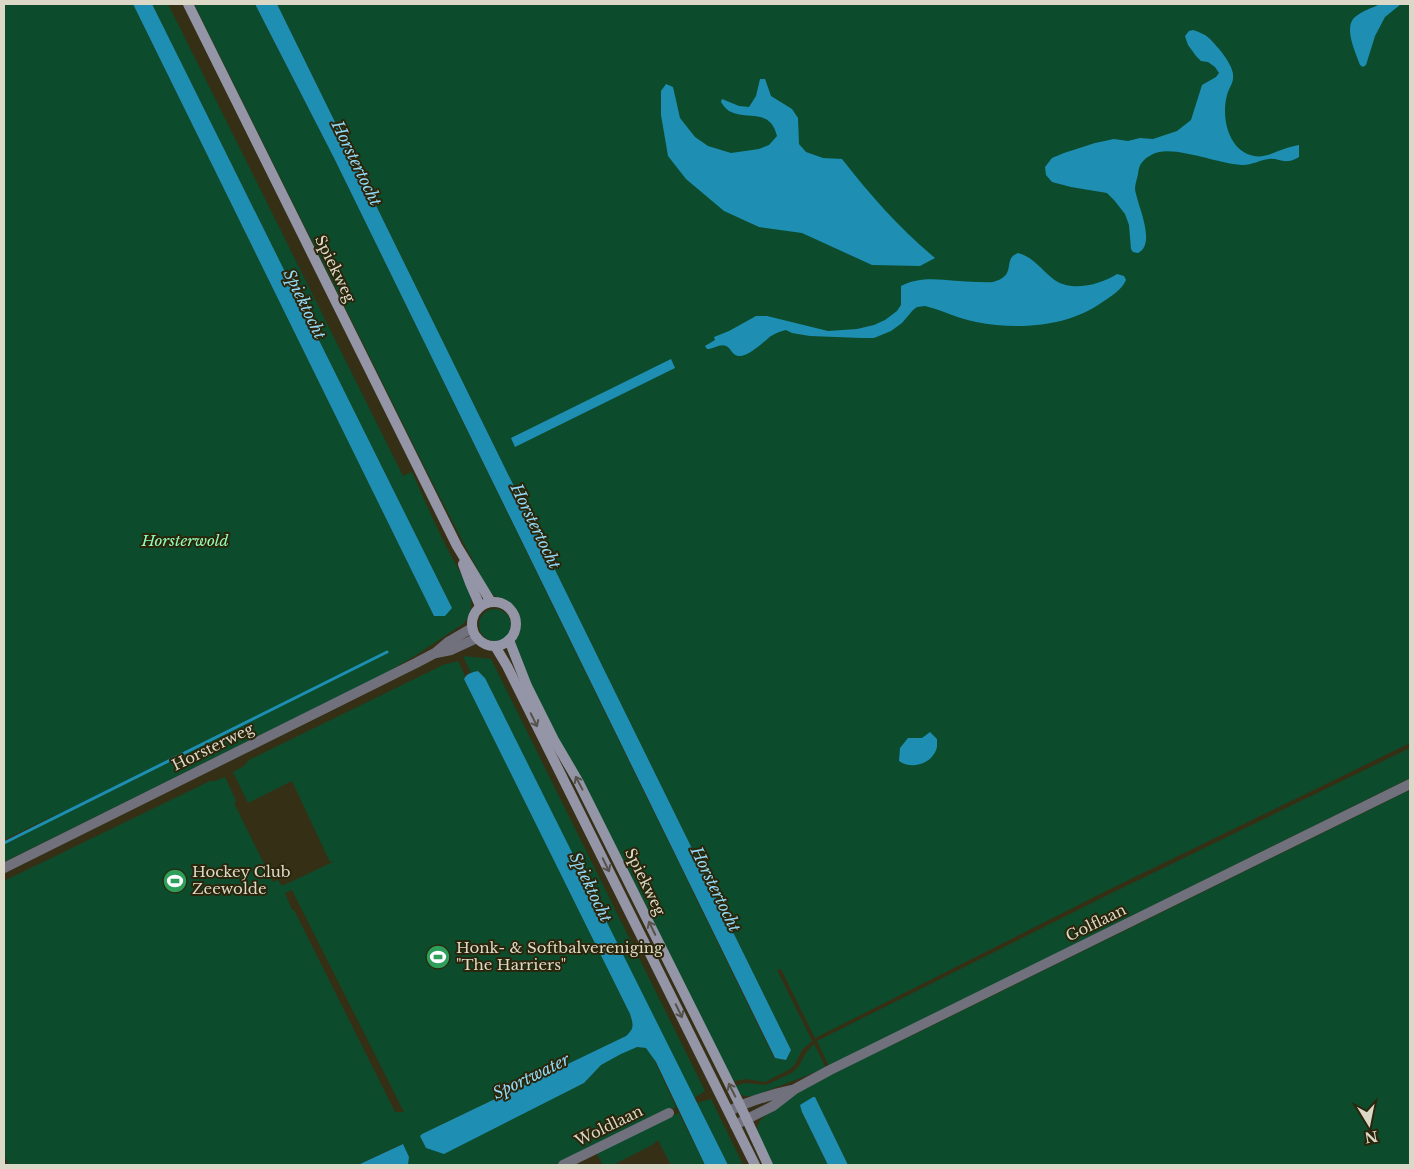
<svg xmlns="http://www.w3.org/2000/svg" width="1414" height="1169" font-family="'Libre Baskerville',serif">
<rect width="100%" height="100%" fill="#353015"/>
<g fill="#0c4c2c" fill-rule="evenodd">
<path d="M4,4h129l301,612h9l9,-8 -300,-604h16l235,472 9,-4c12,26 23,53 36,78 6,13 22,36 23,49 1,9 -2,19 -8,25l-50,33 -29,17 -380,188v-20l56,-30 -56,28z"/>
<polygon points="194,4 255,4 334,158 774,1058 786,1060 791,1050 277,4 1410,4 1410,743 1110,889 815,1038 781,969 777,970 812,1041 802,1050 795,1064 790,1069 765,1082 746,1079 730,1082 551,728 519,658 515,642 521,625 519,613 512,604 502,598 497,597 493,595 487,588 428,474"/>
<circle cx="495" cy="625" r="16"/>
<polygon points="463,656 491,659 705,1091 694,1098 485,678 479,671 471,673"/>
<path d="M458,661l7,15 -1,3 166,335c3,10 5,14 -4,22l-204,98 -2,2 6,12 18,5 140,-70 17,-18 28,-16 8,-2 9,1 6,7 24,52 -118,58h-150l1,-8 -7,-13 -44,21h-349l-5,-10v-274l206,-100h5l10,-4 11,24 -2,2 3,6 36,73 5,-2 4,6 53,-25 -5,1 -38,-81 -44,22 -15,-31 11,-6 5,-6 194,-95zM292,890l112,222h-9l-101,-202h-2l-7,-17z"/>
<polygon points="1410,748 1410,778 829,1066 817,1041 1112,893"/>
<path d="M1410,790v375h-562l-33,-68 -13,16 26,52h-58c-4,-10 -16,-30 -12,-40 3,-8 12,-13 19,-18 40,-28 86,-48 130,-69z"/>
<path d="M814,1044l12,24 -70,27c-11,2 -16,2 -22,-9l12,-3 20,2 26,-12 7,-7 7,-13z"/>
<polygon points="711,1099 743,1165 728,1165 697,1103"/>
<polygon points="679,1113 705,1165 671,1165 658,1140 652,1145 615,1164 603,1165 596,1152"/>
</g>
<g fill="#1f8eb3">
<polygon points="133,4 152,4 452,608 445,616 434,616"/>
<polygon points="255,4 277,4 791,1050 786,1060 775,1058 334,158"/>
<path d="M1380,4h21l-16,13 -10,19 -9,29 -3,2 -3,-2c-4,-12 -17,-38 -5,-48 7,-6 17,-9 25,-13z"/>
<path d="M1193,30c6,2 12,4 17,9 7,7 22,24 23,35 1,10 -4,13 -6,21 -6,22 1,56 27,61 11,2 20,-4 30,-7 5,-2 10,-3 15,-4v12c-3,2 -8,4 -11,4 -6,1 -12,-3 -19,-2 -9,1 -17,6 -26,6 -23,0 -70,-21 -90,-11 -10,5 -14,10 -15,20 -1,5 -3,10 -3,15 2,16 22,54 3,64l-5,-1 -2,-3 -2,-24 -4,-11 -11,-14 -7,-7 -36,-6 -19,-5 -6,-7 -1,-8 7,-9 12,-5 31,-10 19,-4 14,2 12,-3 13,1 24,-8 14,-11 11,-35 14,-8 3,-4 -4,-6 -7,-5 -7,-1 -5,-5 -8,-11 -3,-9 4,-5z"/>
<path d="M760,79h5l6,17 21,13 6,9 1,26 7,8 17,6 19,1c28,36 58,70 93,99l-15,8 -48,-1 -70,-32 -43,-6 -35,-16 -38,-32 -18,-23 -7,-41v-24l5,-7 7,3 7,31 15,19 13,9 23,7 28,-4 10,-4 8,-9c-7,-29 -29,-15 -48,-25 -3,-2 -6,-6 -8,-9l1,-3 17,7 10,1 7,-11z"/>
<path d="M1018,253c15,4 23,16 34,25 17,15 48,7 65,-4l7,2 2,4c-4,10 -16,17 -25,23 -34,24 -84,27 -125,19 -17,-3 -34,-12 -51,-16l-8,1 -4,3 -11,13 -11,8 -17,7h-12l-52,-2 -18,-3 -6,-3c-5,1 -10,3 -15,6 -8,6 -22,21 -33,20 -6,-1 -7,-8 -12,-10 -5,-3 -13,3 -19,3l-2,-3 10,-6 -1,-3 15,-6 27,-15h11l61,15 29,-2 17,-4 11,-5 12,-9 4,-6v-19c24,-13 54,-3 80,-4 5,0 11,1 15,-1 21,-7 6,-22 22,-28z"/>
<polygon points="671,359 675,368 515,447 511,438"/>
<path d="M478,671l7,7 243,487h-23l-49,-103 -10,-14 -9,-1 -16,7 -20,11 -17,18 -140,71 -18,-6 -6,-12 2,-2 204,-98c9,-8 7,-12 4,-22l-166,-335c3,-6 9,-7 14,-8z"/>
<path d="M930,732l7,7c0,2 0,5 0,8 -4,17 -25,23 -38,14l1,-13 8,-10h14z"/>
<polygon points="813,1097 815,1097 848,1165 828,1165 802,1112 800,1105"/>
<polygon points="403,1144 409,1157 408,1165 358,1165"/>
</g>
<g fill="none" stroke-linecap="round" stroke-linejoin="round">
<polyline stroke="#1f8eb3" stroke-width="3" points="4,843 387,652"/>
<g stroke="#71707d" stroke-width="10">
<path d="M729,1111c20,-10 40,-16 63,-21"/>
<polyline points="735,1125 773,1106 795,1089 830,1070 1410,784"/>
<polyline points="563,1165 669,1113"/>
</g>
<g stroke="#71707d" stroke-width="10">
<polyline points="436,653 451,650 477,638"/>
<polyline points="4,868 416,663 435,653 448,642 472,628"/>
</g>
<g stroke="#9595a8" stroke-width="10">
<polyline points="188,4 457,546 491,602"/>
<polyline points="463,564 470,583 480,606"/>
<circle cx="494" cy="624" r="22"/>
<polyline points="509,640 527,686 554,740 578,781 740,1105 768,1165"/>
<polyline points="495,646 507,666 755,1165"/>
</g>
</g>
<defs><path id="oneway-shaft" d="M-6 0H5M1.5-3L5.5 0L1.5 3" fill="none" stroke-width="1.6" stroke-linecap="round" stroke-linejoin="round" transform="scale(1.25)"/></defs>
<g stroke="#55524a">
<use href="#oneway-shaft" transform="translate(534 720) rotate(64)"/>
<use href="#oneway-shaft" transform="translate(579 783) rotate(-118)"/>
<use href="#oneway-shaft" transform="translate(606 865) rotate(64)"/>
<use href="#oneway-shaft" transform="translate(652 928) rotate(-116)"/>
<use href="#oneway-shaft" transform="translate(679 1011) rotate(64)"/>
<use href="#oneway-shaft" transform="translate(732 1090) rotate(-117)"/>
</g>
<defs>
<g id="stadium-disc" transform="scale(1.25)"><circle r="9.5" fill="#2e9e5b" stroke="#2b260b"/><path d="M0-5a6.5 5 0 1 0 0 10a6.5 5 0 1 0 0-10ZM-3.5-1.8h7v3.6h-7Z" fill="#fff"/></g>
</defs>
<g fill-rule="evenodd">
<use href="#stadium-disc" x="175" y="881"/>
<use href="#stadium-disc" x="438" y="957"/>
</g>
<g text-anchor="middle" stroke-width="4" stroke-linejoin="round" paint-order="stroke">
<g font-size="15" fill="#dbd8c8" stroke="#2b260b">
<text transform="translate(335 269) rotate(64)" y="5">Spiekweg</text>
<text transform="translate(213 747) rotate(-26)" y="5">Horsterweg</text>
<text transform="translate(645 882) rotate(64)" y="5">Spiekweg</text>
<text transform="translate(1096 923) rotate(-26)" y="5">Golflaan</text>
<text transform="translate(609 1126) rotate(-26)" y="5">Woldlaan</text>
</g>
<g font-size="15" font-style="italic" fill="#90fdba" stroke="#2b260b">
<text x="185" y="546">Horsterwold</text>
</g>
<g font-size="15" fill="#dbd8c8" stroke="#2b260b" text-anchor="start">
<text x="192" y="877">Hockey Club<tspan x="192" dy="17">Zeewolde</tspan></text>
<text x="456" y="953">Honk- &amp; Softbalvereniging<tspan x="456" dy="17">"The Harriers"</tspan></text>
</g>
<g font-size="16" font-style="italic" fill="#93dbf9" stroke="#2b260b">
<text transform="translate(357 163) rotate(64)" y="6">Horstertocht</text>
<text transform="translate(305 304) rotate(64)" y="6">Spiektocht</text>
<text transform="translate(536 526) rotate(64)" y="6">Horstertocht</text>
<text transform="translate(591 887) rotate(64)" y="6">Spiektocht</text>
<text transform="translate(716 889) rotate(64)" y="6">Horstertocht</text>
<text transform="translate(531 1076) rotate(-26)" y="6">Sportwater</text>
</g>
</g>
<rect width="1414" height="1169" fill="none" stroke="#dbd8c8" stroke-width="10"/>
<g transform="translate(1369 1124) rotate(170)" stroke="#2b260b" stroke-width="4" paint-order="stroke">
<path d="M0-4L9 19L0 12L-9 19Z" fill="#dbd8c8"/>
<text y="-8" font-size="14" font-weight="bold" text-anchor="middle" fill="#dbd8c8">N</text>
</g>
</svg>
